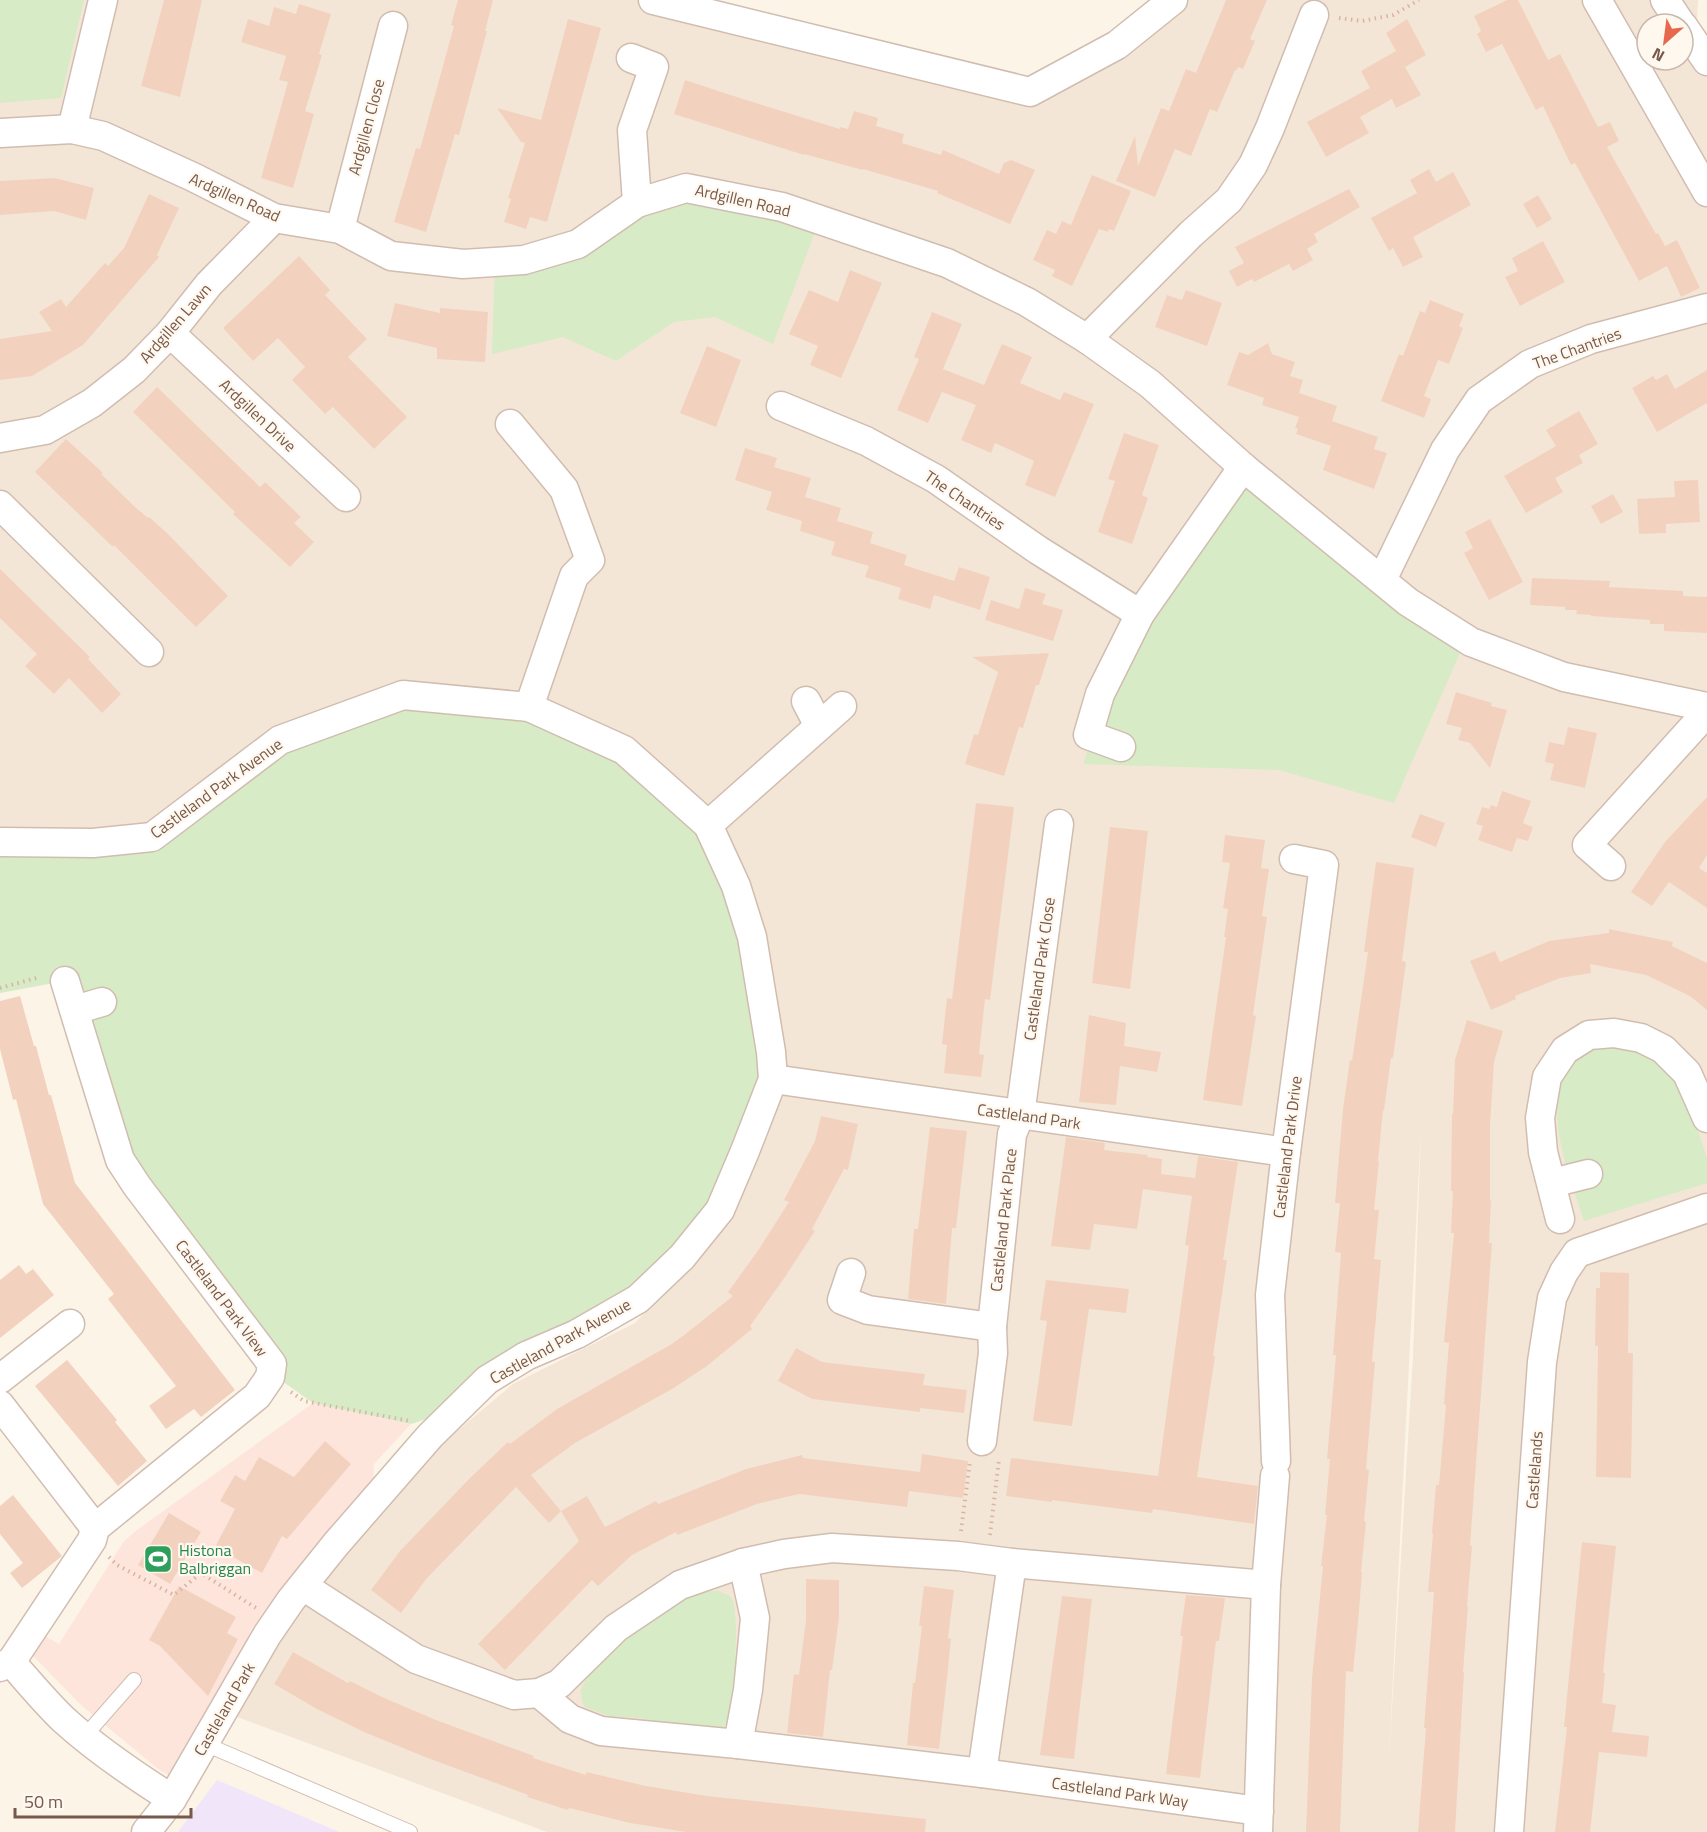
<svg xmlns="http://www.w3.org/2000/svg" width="1707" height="1832" font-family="'Titillium Web',sans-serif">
<rect width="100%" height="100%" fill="#fdf4e8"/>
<path fill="#f4e6d6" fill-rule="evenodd" d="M0,0h653l377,92 143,-92h525l-2,46 11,15v1771h-1160l-315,-117 80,-129 81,-101 120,-101 122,-61 93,-100 -576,-386 -152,5zM1647,24h36v36h-36zM1421,1129l-8,227 -24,401v-1z"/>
<polygon fill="#fde5dc" points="313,1403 411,1424 374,1464 373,1480 318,1542 251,1630 214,1711 172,1777 158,1769 81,1705 33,1656 45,1636 59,1644 124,1541 137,1530"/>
<polygon fill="#f1e5f9" points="217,1780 229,1785 339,1832 178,1832"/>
<g fill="#d6ebc6">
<polygon points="0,0 84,0 61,98 0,103"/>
<polygon points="689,184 821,216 773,344 715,317 674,322 616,361 563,337 492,354 495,258 527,255"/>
<polygon points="1246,487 1467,637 1394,803 1279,770 1083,764 1113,678"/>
<polygon points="403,695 571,727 708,825 771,1052 745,1151 682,1257 439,1415 411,1424 313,1403 282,1381 137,1186 65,981 0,993 0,842 152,837 280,740"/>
<path d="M1609,1037l69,35 29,86v25l-123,38c-15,-50 -46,-115 -10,-163 6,-7 26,-16 35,-21z"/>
<polygon points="719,1591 730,1596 734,1602 736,1628 735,1669 729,1716 724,1727 718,1732 705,1732 640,1718 609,1716 585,1707 582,1702 581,1689 592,1667 647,1620 699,1592"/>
</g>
<g fill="#f2d2bf">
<polygon points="164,0 202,0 180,97 141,86"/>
<polygon points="458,0 493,0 485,31 487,31 459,135 455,134 426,232 394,222 416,148 420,149 454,26 451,25"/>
<polygon points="1226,0 1267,0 1250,39 1255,41 1243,69 1238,67 1236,71 1235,70 1217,112 1210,109 1191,156 1175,149 1155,197 1116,181 1135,136 1138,166 1161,108 1169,111 1186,69 1196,73"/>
<polygon points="1507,0 1518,0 1548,60 1560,54 1598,127 1610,122 1619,141 1607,147 1656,234 1658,233 1665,246 1677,240 1700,288 1681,297 1667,266 1639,281 1575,163 1571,165 1543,106 1536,110 1502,44 1486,52 1477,34 1481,31 1474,16"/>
<polygon points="299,4 331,14 319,54 322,55 305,111 314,114 293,188 261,178 288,82 279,80 286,56 241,42 248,19 269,26 274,7 296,14"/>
<polygon points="568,19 601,28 547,222 530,217 526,229 504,222 511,199 508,198 525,143 521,142 497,108 541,120"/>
<polygon points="1407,19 1426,55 1405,67 1421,95 1396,108 1392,99 1360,117 1369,133 1326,157 1307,122 1370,88 1361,71 1396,51 1386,33"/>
<polygon points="685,80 743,99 840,129 840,127 848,129 854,111 878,118 876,126 904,134 902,143 941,155 943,150 999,174 1004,163 1011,160 1035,170 1010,224 937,193 938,191 863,169 863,170 804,154 804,155 674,114"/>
<polygon points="1429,169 1436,182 1453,172 1471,205 1413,237 1423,257 1403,267 1393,248 1389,251 1371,218 1417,193 1410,180"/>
<polygon points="1092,175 1131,191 1114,231 1109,229 1108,232 1099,229 1072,286 1052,276 1055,270 1033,260 1047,230 1056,234 1062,221 1071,225"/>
<polygon points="55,178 94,188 86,220 54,211 0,215 0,181"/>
<polygon points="1349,189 1360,207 1314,234 1318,242 1307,249 1313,260 1293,271 1289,264 1254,282 1252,279 1237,287 1229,271 1244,263 1235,247"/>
<polygon points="149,194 179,208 157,255 159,257 83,345 32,376 0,380 0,339 52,331 39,312 61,299 66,307 105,263 108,266 124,248"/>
<polygon points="1538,195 1552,219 1537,228 1523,204"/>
<polygon points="1543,241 1565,282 1520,306 1505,277 1518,271 1512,258"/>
<polygon points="299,256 330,290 325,295 367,339 348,357 407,417 374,449 333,407 325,414 292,380 305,367 278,338 253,361 223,328"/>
<polygon points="850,270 882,283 841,378 810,365 818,346 789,334 809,290 838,302"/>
<polygon points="1186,290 1222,303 1207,346 1155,327 1167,295 1182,300"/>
<polygon points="1430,300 1464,314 1459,326 1463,328 1449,364 1438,360 1424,396 1431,399 1424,418 1381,401 1399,354 1403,356 1420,311 1425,313"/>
<polygon points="395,303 440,313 440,308 488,312 485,362 437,359 437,348 387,336"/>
<polygon points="932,312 962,324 943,369 984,385 1002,344 1032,357 1020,383 1060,400 1064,392 1094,404 1055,497 1025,485 1034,461 995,443 991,453 961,440 976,405 942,392 928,423 897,410 919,359 914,357"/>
<polygon points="1268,343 1272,354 1295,362 1290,376 1303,380 1299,393 1337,406 1332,421 1378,437 1374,449 1387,453 1374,489 1323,470 1331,446 1296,434 1298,429 1295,428 1299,417 1262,405 1264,398 1227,385 1239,352 1248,355"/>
<polygon points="707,346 741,360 716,427 680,413"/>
<polygon points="1707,370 1707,403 1657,432 1632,388 1653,376 1656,380 1667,374 1675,389"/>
<polygon points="157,387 260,487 265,482 301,517 294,523 314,542 290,567 233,514 235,512 133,412"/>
<polygon points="1579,411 1598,444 1579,455 1583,463 1555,478 1563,492 1526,513 1504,476 1556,446 1546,430"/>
<polygon points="1124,433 1159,445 1142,495 1148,498 1132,544 1098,532 1115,481 1108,479"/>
<polygon points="66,439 103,473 101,474 135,507 148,518 149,517 168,534 228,596 196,627 114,545 113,547 35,472"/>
<polygon points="745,448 777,458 774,467 811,478 805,497 841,508 837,521 873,532 870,543 907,555 904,565 954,581 959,567 990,577 980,610 934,595 930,609 898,599 901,588 865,577 869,566 831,555 835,542 800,531 802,521 766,510 772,492 735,480"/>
<polygon points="1698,480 1700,522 1666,524 1666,533 1639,534 1637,499 1675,497 1674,481"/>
<polygon points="1613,494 1623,512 1601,524 1591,506"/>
<polygon points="1490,519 1523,582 1489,600 1464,553 1473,548 1465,532"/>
<polygon points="0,569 90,657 88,659 121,694 102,713 69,678 54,694 25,666 37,654 0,618"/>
<polygon points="1532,578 1610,581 1609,587 1683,591 1683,596 1707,597 1707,633 1664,631 1664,624 1650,624 1650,620 1591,616 1591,615 1576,614 1577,610 1565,610 1565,607 1530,605"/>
<polygon points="1025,588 1046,594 1042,604 1063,610 1053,641 985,620 991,600 1019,609"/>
<polygon points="1049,653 1039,685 1036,685 1023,728 1019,727 1004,776 965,764 974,734 978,735 998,672 972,657"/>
<polygon points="1456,692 1492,703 1491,706 1507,710 1490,768 1470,743 1458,740 1462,728 1446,724"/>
<polygon points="1568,727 1597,733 1585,788 1550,780 1554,764 1545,762 1549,742 1564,745"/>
<polygon points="1502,791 1531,801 1523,823 1533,827 1528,841 1517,838 1512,852 1478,840 1483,826 1476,824 1482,807 1489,809 1491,805 1497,807"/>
<polygon points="1707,797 1707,855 1699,868 1707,873 1707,908 1669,882 1652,906 1631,892 1665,842"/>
<polygon points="976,803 1014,807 990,1000 985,999 979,1054 984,1055 981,1077 944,1073 947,1045 942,1044 947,998 952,999"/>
<polygon points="1420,814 1445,823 1436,847 1411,837"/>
<polygon points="1110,827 1148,831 1130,989 1092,983"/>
<polygon points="1225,835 1265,840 1261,868 1269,869 1262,916 1267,917 1253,1015 1256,1016 1242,1106 1203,1100 1226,937 1224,937 1228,909 1223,908 1230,863 1222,862"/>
<polygon points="1376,862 1414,868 1402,961 1406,962 1393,1058 1391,1058 1384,1110 1383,1110 1378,1161 1379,1161 1374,1210 1379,1210 1374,1259 1381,1260 1372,1362 1375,1362 1366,1469 1369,1470 1364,1521 1366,1522 1361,1572 1362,1572 1358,1623 1353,1672 1346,1671 1340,1832 1306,1832 1312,1678 1323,1566 1321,1566 1327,1515 1325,1515 1330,1459 1327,1459 1336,1355 1333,1355 1341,1253 1335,1252 1340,1203 1335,1203 1343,1109 1350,1060 1352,1061 1368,952 1364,952"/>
<polygon points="1609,929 1673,942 1672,946 1707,963 1707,1010 1690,996 1646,975 1590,964 1591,973 1560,978 1515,996 1516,999 1491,1010 1470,961 1495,951 1500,962 1549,941 1609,933"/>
<polygon points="20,996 34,1046 36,1046 49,1095 51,1095 75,1183 235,1390 201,1417 194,1409 166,1429 149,1406 176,1386 108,1299 114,1294 43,1204 16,1099 13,1100 0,1049 0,1001"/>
<polygon points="1089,1015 1126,1023 1124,1046 1161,1052 1157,1072 1120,1066 1116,1105 1079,1102"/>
<polygon points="1467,1020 1503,1031 1494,1062 1490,1126 1490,1200 1491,1200 1489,1243 1492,1243 1470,1546 1472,1546 1467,1606 1468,1606 1463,1672 1464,1672 1455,1832 1418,1832 1426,1728 1424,1728 1434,1592 1428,1592 1433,1534 1432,1533 1436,1485 1439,1485 1446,1405 1444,1404 1449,1343 1444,1342 1454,1233 1451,1233 1453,1191 1451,1191 1452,1114 1453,1114 1455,1060"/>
<polygon points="821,1116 858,1124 848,1170 844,1169 812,1229 815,1231 785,1277 750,1326 752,1329 707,1366 672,1389 575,1443 531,1475 561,1511 549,1523 516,1487 427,1578 401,1613 371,1590 400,1551 470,1478 508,1442 510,1444 557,1409 670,1345 683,1336 733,1296 728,1292 759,1249 789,1202 784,1200 815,1141"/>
<polygon points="930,1127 967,1131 956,1228 952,1228 946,1304 908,1299 914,1229 918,1229"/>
<polygon points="1066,1137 1105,1143 1104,1150 1148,1155 1147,1157 1162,1159 1161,1174 1195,1178 1198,1156 1238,1162 1223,1260 1227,1260 1213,1356 1215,1356 1197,1477 1258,1486 1254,1524 1153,1509 1152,1513 1052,1500 1052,1502 1006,1496 1011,1458 1158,1476 1189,1246 1185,1245 1192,1196 1143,1189 1137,1229 1094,1224 1090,1250 1051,1246"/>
<polygon points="19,1265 26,1274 33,1269 54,1295 0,1338 0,1280"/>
<polygon points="1600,1272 1629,1273 1628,1353 1633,1353 1631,1478 1596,1477 1598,1346 1595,1346 1596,1288 1600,1288"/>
<polygon points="1046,1280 1129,1289 1126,1313 1089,1309 1072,1426 1033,1421 1047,1321 1040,1320"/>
<polygon points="796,1348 822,1362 925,1374 923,1385 967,1390 964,1413 920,1408 920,1412 812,1399 778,1381"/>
<polygon points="67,1360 117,1420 115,1422 147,1461 118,1486 35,1386"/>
<polygon points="325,1441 351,1464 287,1539 282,1536 262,1573 215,1547 235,1509 220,1501 235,1475 245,1481 259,1457 294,1477"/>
<polygon points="922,1454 968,1461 963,1498 909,1491 907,1507 799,1494 757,1504 677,1535 676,1532 632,1555 598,1586 592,1580 505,1670 478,1644 579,1541 561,1511 587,1496 605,1527 656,1501 658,1504 746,1469 802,1455 803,1458 920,1472"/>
<polygon points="13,1495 62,1556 22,1588 10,1573 23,1563 0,1534 0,1506"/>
<polygon points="169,1513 201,1532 170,1584 138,1565"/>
<polygon points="1582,1542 1616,1546 1603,1673 1605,1673 1602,1703 1616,1705 1612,1732 1649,1736 1647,1757 1599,1752 1590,1832 1555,1832 1567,1727 1564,1727"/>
<polygon points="806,1579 839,1580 839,1618 832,1670 830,1670 823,1737 787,1733 794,1674 799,1675 806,1620"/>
<polygon points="179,1586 236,1617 227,1633 238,1639 208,1696 160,1646 149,1640"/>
<polygon points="924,1586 954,1590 948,1638 951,1639 946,1687 939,1749 907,1745 913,1683 915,1683 922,1626 919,1626"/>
<polygon points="1186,1595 1225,1598 1219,1641 1216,1641 1200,1778 1166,1774 1183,1636 1180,1636"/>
<polygon points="1062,1596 1092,1599 1074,1759 1040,1755"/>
<polygon points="293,1652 348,1683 350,1681 382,1697 436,1720 534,1756 533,1758 586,1775 586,1772 646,1786 707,1796 926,1819 925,1832 686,1832 630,1823 569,1808 568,1810 527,1797 528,1795 425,1757 364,1732 317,1709 274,1684"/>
</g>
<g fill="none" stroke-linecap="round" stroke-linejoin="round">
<g stroke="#d1bdb0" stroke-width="16">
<g id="lane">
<polyline points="84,1737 134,1680"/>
<polyline points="205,1744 410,1832"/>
</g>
</g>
<g stroke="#d1bdb0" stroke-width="31">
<g id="street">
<polyline points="653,0 1030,92 1117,45 1173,0"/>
<polyline points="1597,0 1707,192"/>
<polyline points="1665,0 1681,24"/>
<polyline points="1683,26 1707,61"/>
<polyline points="631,58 654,67 632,130 637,203"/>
<polyline points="72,129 103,0"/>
<polyline points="0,133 72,129 103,136 193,177 274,218 340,229 391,256 463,264 524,260 578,244 637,203 686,188 782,207 947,263 1027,302 1087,339 1150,384 1243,467 1408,602 1471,642 1564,677 1707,707"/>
<polyline points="340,229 393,26"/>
<polyline points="170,333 346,497"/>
<polyline points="1087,339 1191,234 1229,200 1253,165 1270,128 1314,15"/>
<polyline points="781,406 866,441 936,479 1038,550 1140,614"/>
<polyline points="510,424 564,489 590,560 574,576 529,707"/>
<polyline points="0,438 45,430 92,403 134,370 170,333 209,284 274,218"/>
<polyline points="0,505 149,652"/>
<polyline points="1382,580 1445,450 1479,400 1530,364 1591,339 1707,308"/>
<polyline points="806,701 819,726"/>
<polyline points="1121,747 1088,735 1100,694 1140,614 1243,467"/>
<polyline points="708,825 842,706"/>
<polyline points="0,842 93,843 152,837 280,740 403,695 529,707 624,750 708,825 736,886 752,937 771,1052 773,1079 745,1151 720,1210 682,1257 638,1299 577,1334 526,1356 487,1380 430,1436 336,1544 291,1600 267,1635 172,1799 146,1832"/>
<polyline points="1611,866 1587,845 1707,712"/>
<polyline points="75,1010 102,1002"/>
<polyline points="773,1079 1286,1152"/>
<polyline points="1552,1183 1588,1174"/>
<polyline points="1560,1219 1543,1152 1540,1118 1547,1077 1565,1050 1589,1035 1614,1033 1641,1038 1663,1049 1687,1073 1707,1118"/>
<polyline points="851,1273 842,1300 868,1310 992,1327"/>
<polyline points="0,1379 70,1324"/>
<polyline points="0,1405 95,1528"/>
<polyline points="982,1441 993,1353 992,1327 1012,1134 1020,1115 1059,824"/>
<polyline points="1276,1461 1270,1295 1286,1152 1324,865 1294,859"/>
<polyline points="743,1563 784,1554 832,1548 958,1556 1012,1563 1266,1585"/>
<polyline points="303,1586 416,1659 514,1695 539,1693 559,1684 616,1628 680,1585 743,1563 755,1618 748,1690 738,1744 601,1731 570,1719 539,1693"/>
<polyline points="11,1662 92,1540 95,1528 257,1396 270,1377 272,1364 137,1186 120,1160 65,981"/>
<path d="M0,1667l11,-5c17,19 34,40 53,58 33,30 70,55 108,79"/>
<polyline points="738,1744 982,1773 1259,1811"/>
<polyline points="982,1773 1012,1563"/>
<polyline points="1258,1832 1266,1585 1275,1476"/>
<polyline points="1509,1832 1542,1362 1552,1298 1564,1272 1577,1253 1707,1208"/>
</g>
</g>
<g stroke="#d8b5a2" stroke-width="4" stroke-dasharray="1.5 4.5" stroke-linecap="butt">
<polyline points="1339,18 1362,21 1393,15 1419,0"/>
<polyline points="0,988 40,977"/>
<polyline points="291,1392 304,1401 410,1421"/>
<polyline points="961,1531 970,1461"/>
<polyline points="990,1535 999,1459"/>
<polyline points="109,1557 117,1565 174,1595 201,1573 256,1608"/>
</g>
<use href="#lane" stroke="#fff" stroke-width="14"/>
<use href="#street" stroke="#fff" stroke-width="28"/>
</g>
<defs>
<g id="stadium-square" transform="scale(1.5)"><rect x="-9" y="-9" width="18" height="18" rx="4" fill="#2e9e5b" stroke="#fff8ef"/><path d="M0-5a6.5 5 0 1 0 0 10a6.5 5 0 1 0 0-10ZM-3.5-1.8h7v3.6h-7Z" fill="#fff"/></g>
</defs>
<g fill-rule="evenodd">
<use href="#stadium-square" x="158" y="1559"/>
</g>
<g text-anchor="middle" stroke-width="4.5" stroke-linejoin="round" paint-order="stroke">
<g font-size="16" fill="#77594b" stroke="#fff8ef">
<text transform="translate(366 127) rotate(-75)" y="6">Ardgillen Close</text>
<text transform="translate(235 197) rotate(24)" y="6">Ardgillen Road</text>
<text transform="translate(743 200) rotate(13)" y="6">Ardgillen Road</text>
<text transform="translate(175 323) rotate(-49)" y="6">Ardgillen Lawn</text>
<text transform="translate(1577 348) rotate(-20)" y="6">The Chantries</text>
<text transform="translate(258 415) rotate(43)" y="6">Ardgillen Drive</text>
<text transform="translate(965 500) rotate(34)" y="6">The Chantries</text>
<text transform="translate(216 788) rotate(-36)" y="6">Castleland Park Avenue</text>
<text transform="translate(1039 969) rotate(-82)" y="6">Castleland Park Close</text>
<text transform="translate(1029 1116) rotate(8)" y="6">Castleland Park</text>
<text transform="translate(1287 1147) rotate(-83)" y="6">Castleland Park Drive</text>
<text transform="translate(1003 1220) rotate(-84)" y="6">Castleland Park Place</text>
<text transform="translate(222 1298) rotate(53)" y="6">Castleland Park View</text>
<text transform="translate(560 1341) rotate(-29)" y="6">Castleland Park Avenue</text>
<text transform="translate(1534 1470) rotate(-86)" y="6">Castlelands</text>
<text transform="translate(224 1709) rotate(-60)" y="6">Castleland Park</text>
<text transform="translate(1120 1792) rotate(8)" y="6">Castleland Park Way</text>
</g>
<g font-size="16" fill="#27864d" stroke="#fff8ef" text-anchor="start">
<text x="179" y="1556">Histona<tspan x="179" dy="18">Balbriggan</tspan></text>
</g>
</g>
<g transform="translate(1665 42) rotate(208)"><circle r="28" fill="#fff8ef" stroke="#c9b8ad" stroke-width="1.5"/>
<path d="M0-4.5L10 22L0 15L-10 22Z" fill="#e7694d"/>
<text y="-9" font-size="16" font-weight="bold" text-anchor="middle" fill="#77594b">N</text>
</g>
<path d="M15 1808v9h176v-9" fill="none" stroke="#77594b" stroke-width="3"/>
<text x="24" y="1808" font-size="18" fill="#77594b" stroke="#fff8ef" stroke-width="4.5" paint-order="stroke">50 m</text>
</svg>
